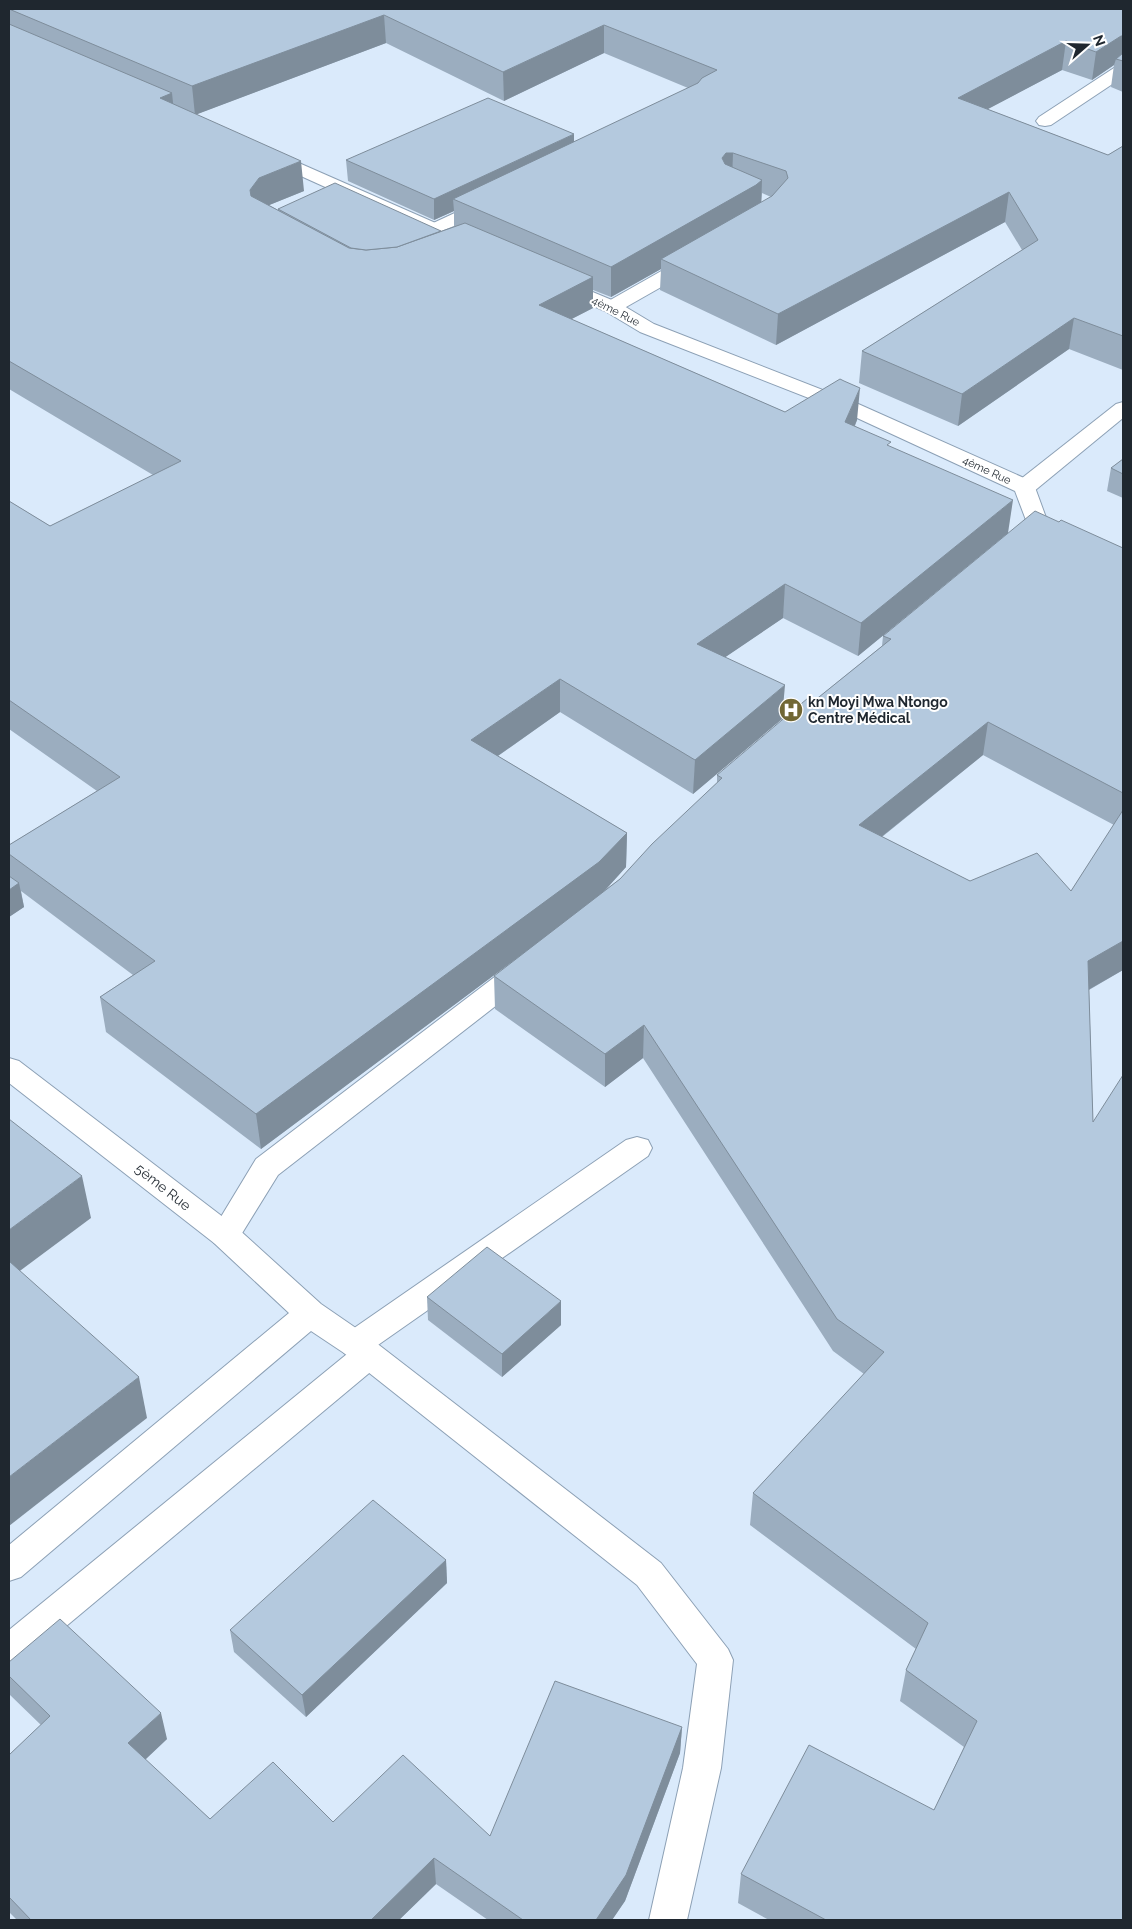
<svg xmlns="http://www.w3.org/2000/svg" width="1132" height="1929" font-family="Raleway,sans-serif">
<rect width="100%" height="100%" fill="#edf5fe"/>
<polygon fill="#daeafb" points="9,9 1123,9 1123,1597 951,1920 9,1920"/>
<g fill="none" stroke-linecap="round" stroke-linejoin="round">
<g stroke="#8ca0b5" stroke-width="2">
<g id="lane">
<polygon points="487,198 493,200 496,204 493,208 443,233 436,235 429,233 427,229 429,225"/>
<polygon points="693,255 700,257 703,261 700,265 619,311 612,313 605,311 602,307 605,303 686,257"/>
<polygon points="1123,402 1123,418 1033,492 1025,494 1017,492 1014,487 1017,482 1116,404"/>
<polygon points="523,960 533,963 537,970 533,977 278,1175 236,1243 225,1247 214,1243 210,1235 256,1159 513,963"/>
<polygon points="637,1137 648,1140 652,1148 648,1156 378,1345 385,1355 380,1364 22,1663 9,1668 9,1630 347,1354 344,1353 339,1344 344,1335 626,1140"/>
</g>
</g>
<g stroke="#8ca0b5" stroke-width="2">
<g id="street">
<polygon points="1123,65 1123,77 1051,125 1045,126 1039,125 1036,121 1039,117 1117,66"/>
<polygon points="267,149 481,243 483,247 481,251 474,253 467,251 261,158 258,154 261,150"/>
<polygon points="559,278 619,303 654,324 856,403 1033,482 1048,523 1045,528 1037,530 1029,528 1015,491 842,411 640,332 605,311 552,288 549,284 552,280"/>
<polygon points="9,1058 19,1061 236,1227 321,1304 366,1335 661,1563 728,1649 733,1660 721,1768 687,1920 649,1920 683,1768 697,1664 637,1585 344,1353 311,1331 21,1577 9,1581 9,1545 289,1313 214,1243 9,1083"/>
</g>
</g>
<use href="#lane" fill="#fff" fill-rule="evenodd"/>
<use href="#street" fill="#fff" fill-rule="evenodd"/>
</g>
<g fill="#9badbf" fill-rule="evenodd">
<path d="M9,9h1114v83l-12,-5 3,-22 -22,15 -30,-10 -75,39 121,46 15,-9v224l-54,-21 -111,77 -99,-43 3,-32 160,-101 -17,-28 -229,123 -116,-55 1,-21 -50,28 -18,-7v18l-22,11 214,93 72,8 -2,6 35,21 118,86 -150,123 -75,-38 -58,39 57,62 -89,75 -133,-82 -62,44 129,77 -1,34 -21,23 15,-11 97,-96v-8l97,-74 68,-55 1,-10 176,-114 64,26v422l-34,20 4,132 30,798h-354l-31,-17 3,-29 193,-64 30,-63 -64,-46 6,-31 10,-21 -166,-124 3,-32 111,-119 -31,-23 -190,-293 -38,29 -110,-78 -1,-33 23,-18 -256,191 -155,-117 -6,-35 33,-22 -112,-84 3,16 -15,10v-72l88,-54 -88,-62v-228l41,25 103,-51 -144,-86zM386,43l118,58 100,-48 84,35 -114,54 -228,18 2,21 86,39 20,-9v15l-13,5 -163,-22v1l-9,-5 35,-14 -107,-77zM762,193l9,4 -10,6zM983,755l131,70 -43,66 -101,-10 -88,-44z"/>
<polygon points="1123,459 1123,498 1107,491 1111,468"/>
<polygon points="427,1297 561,1325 502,1377 428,1320"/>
<polygon points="446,1560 447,1583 306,1717 234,1652 230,1630"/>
<polygon points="9,1662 167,1739 145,1760 210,1819 333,1822 490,1836 682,1727 680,1753 625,1901 612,1920 488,1920 436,1884 399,1920 17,1920 9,1912 9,1755 41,1725 10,1695 9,1693"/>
</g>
<g fill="#7e8d9b">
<polygon points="384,15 386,43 195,115 192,86"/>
<polygon points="604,25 604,53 504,101 503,72"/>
<polygon points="1121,36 1123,36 1123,60 1116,59 1114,65 1092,80 1096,52"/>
<polygon points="1066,41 1062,70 954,127 958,98"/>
<polygon points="172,93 175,122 160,98"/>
<polygon points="574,134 574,154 453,199 454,211 434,220 434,199"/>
<polygon points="726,153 733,153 732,182 722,158"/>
<polygon points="301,161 304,191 262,208 253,220 250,190 259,178"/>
<polygon points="762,180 761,210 661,259 661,269 611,297 611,267"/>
<polygon points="1009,192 1005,222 776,345 778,314"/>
<polygon points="593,277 593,308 539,336 539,305"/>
<polygon points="1074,318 1069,349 958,426 962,394"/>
<polygon points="860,388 857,420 842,454 845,422"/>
<polygon points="1013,500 1008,533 858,656 861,623"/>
<polygon points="785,584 783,618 696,677 697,644"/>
<polygon points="560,679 560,712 472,774 471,740"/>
<polygon points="785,685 782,719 693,794 695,760"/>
<polygon points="988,722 983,755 855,858 859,825"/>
<polygon points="627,833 626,867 599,897 261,1149 256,1114"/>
<polygon points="19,883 24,907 9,917 9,890"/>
<polygon points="1123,941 1123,970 1081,994 1088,961"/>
<polygon points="644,1025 643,1058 605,1087 605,1054"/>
<polygon points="82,1176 91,1218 9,1279 9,1230"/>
<polygon points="561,1301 561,1325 502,1377 502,1354"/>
<polygon points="139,1377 147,1418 9,1526 9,1477"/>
<polygon points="446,1560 447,1583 306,1717 302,1695"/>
<polygon points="161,1713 167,1739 134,1770 128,1743"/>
<polygon points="682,1727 680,1753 625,1901 612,1920 596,1920"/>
<polygon points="434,1858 436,1884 399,1920 371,1920"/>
</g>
<g fill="#b4c9de" stroke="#7e8d9b">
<polygon points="9,9 1123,9 1123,36 1121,36 1096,52 1066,41 958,98 1108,155 1123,146 1123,336 1074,318 962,394 862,351 1038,240 1009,192 778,314 661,259 772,196 788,178 786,171 733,153 726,153 722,158 725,164 762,180 756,185 611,267 453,199 698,83 702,78 717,70 604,25 503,72 384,15 192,86"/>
<polygon points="9,24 172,93 160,98 301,161 259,178 250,190 251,196 349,248 366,250 397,247 465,223 593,277 539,305 785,412 840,379 844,381 860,388 845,422 891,442 887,445 1013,500 861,623 785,584 697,644 785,685 695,760 560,679 471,740 627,833 599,862 256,1114 100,997 155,961 9,854 9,845 120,777 9,700 9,501 50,526 181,461 9,361"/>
<polygon points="1123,53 1123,61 1116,59"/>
<polygon points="488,98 574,134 434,199 346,160"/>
<polygon points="335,183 441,231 397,247 366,250 351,248 278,209"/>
<polygon points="1123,459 1123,474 1111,468"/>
<polygon points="1035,511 1059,522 1061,520 1123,548 1123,793 988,722 859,825 970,881 1037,853 1071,891 1123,810 1123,941 1088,961 1093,1122 1123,1075 1123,1920 826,1920 741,1874 809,1745 934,1810 977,1721 906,1670 928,1623 753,1493 884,1352 837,1319 644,1025 605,1054 494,976 620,879 652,844 722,778 717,775 808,698 814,701 891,639 883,636"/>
<polygon points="9,876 19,883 9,890"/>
<polygon points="9,1119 82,1176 9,1230"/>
<polygon points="487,1247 561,1301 502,1354 427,1297"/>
<polygon points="9,1261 139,1377 9,1477"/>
<polygon points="373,1500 446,1560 302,1695 230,1630"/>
<polygon points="60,1619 161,1713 128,1743 210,1819 273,1762 333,1822 403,1755 490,1836 555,1681 682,1727 626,1875 596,1920 523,1920 434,1858 371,1920 31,1920 9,1897 9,1755 50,1716 9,1676 9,1662"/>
</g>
<defs>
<g id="hospital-disc" transform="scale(1.25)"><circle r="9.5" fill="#716734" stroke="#fff"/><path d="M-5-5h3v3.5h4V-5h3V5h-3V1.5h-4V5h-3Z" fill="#fff"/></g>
</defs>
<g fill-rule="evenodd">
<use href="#hospital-disc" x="791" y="710"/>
</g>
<g text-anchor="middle" stroke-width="4" stroke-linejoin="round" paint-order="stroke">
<g font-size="11" fill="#1f272f" stroke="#fff">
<text transform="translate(616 311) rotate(27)" y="4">4ème Rue</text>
<text transform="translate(987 470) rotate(25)" y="4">4ème Rue</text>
</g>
<g font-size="14" font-weight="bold" fill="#1f272f" stroke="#fff" text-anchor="start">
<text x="808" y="707">kn Moyi Mwa Ntongo<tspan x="808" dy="16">Centre Médical</tspan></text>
</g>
<g font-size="14" fill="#1f272f" stroke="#fff">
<text transform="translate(163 1187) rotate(38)" y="5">5ème Rue</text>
</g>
</g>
<rect width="1132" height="1929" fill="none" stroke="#1f272f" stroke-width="20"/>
<g transform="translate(1087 45) rotate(70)" stroke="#ffffff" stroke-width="4" paint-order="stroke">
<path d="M0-4L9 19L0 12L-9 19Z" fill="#1f272f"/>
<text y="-8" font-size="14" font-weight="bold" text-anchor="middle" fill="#1f272f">N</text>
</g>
</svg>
